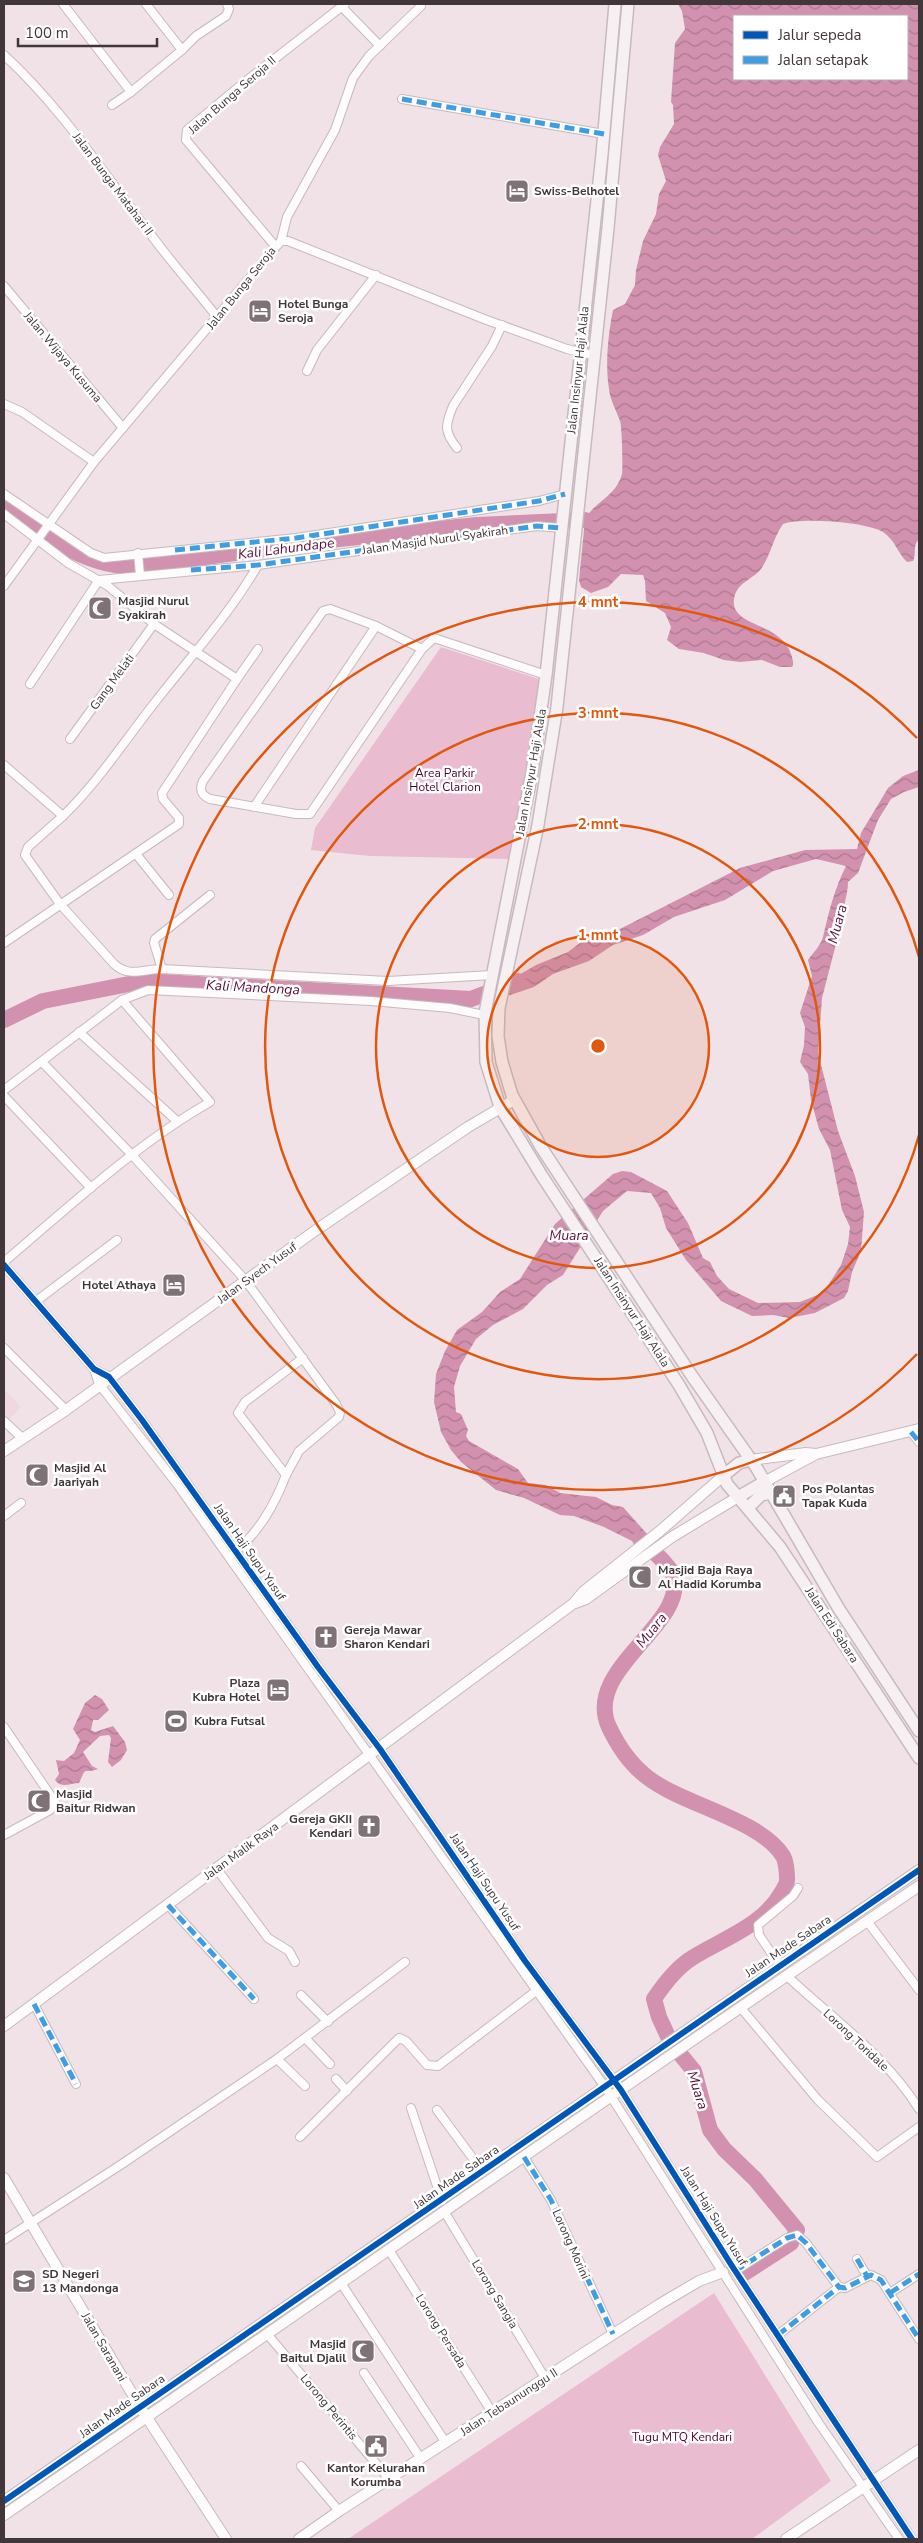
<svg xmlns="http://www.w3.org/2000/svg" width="923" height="2543" font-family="'Nunito Sans',sans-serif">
<defs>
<pattern id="water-waves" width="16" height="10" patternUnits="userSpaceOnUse" patternTransform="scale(1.25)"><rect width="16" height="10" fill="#d292af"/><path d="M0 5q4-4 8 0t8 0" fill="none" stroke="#ac788f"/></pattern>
</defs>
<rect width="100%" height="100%" fill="#f1e2e8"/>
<polygon fill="#f1d7e1" points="5,1390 21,1407 10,1419 4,1413"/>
<g fill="#e9bccf">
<polygon points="441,647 539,679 512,859 370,856 311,850 315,828"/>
<polygon points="714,2293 831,2481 752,2539 348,2539"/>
</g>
<g fill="url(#water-waves)" fill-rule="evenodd">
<path d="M678,4h241v535c-7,7 -2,14 -6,22l-6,1c-10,-10 -12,-22 -24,-30 -16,-10 -82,-15 -100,-8 -10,14 -12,31 -22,45 -10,12 -24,13 -27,30 -4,29 49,22 58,58 1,5 2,7 0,10h-12l-18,-7 -22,2 -16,-2 -20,-7 -25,-4 -12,-9 4,-13 -6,-14 -19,-12 -1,-20 -2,-6 -22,-1 -13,13 -17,6 -10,-6 -2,-7 6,-60c7,-17 31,-23 37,-46 1,-5 0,-48 -2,-53 -3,-9 -10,-21 -11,-32 -4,-25 -1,-54 4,-79l12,-6 10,-19 1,-15 7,-29 13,-27 3,-20 7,-13 -8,-26 2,-8 14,-23 -1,-19 -2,-3 4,-59 10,-14 -3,-18zM734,16h173v63h-173z"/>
<path d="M919,770v17l-15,5 -13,7 -13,21 -20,53 -10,9c0,13 -5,22 -5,35l-21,81 -4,55 20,78 17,45 9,36 -3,39 -9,21 -4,19 -4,7 -29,15 -26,5 -16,-3 -21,1 -31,-15 -35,-41 -20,-32 -6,-20 -9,-15 -24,-2 -24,20 -40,64 -16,10 -24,24 -30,16 -17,14 -16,27 -6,21 2,25 5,2 7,16 -2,6 3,5 49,28 10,14 18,2 14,8 36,4 16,8 11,2 25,28 -10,9 -34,-17 -30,-11 -14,-1 -36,-17 -28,-8 -35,-28 -10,-12 -10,-18 -7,-30 2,-28 9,-23 12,-21 25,-18 18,-20 20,-13 35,-55 58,-50 9,-3 9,1 36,19 21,32 15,35 7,4 7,14 12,13 29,14 42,-1 20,-8 7,-7 14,-22 7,-21 2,-17 -8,-17 -12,-60 -11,-21 -8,-29 -3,-26 -8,-12 4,-17 1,-18 -5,-14 12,-37 -4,-16c5,-7 13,-15 15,-23 6,-26 11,-47 23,-71l-30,-7 -43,12 -48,29 -51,17 -31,18 -30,10 -24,16 -36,13 -19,13 -27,9 -2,-13 31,-18 32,-13 12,-9 34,-11 126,-64 65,-18 52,-1 4,-16 27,-45 15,-12z"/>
<path d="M95,1695l7,4 7,11 -11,10h-5l-2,10 4,2 18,-6 12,16 2,8 -6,10 -9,7 -4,-5 3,-24 -2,-3 -9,1 -17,16 9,14 6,3c-17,6 -10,-5 -19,14 -9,0 -17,6 -24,-3l4,-6 -3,-14 8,1 10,-8 6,-13 -7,-11 12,-26z"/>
</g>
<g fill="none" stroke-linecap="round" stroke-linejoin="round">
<g stroke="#d292af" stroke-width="16">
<path d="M4,505c38,30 79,60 128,62l207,-28 138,-14 108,-5"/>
<polyline points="4,1020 43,1001 144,981 471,999 518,981"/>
<path d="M640,1539c8,7 31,28 33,36 16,49 -91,94 -64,152 9,19 21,37 38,50 35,28 113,42 136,79 3,5 4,17 4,22 1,5 -3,10 -5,14 -19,34 -58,46 -90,66 -16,10 -28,26 -38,41l5,18 12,26 23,28 16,59 14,19 31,30 42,51 -6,13 -48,31"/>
</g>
<g stroke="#c6babf" stroke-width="10">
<g id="minor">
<polyline points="63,4 131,92 182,50 146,4"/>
<polyline points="342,7 380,46"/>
<polyline points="182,50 196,36 226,16 229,9 227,4"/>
<path d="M4,55c59,54 102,122 151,185 20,27 42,51 62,77"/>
<polyline points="402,99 604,134"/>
<polyline points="112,105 131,92"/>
<polyline points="281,241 287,217 335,130 353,78 369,56 421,6"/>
<polyline points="275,246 186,140 187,130 241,85 345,4"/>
<polyline points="4,286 123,428"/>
<polyline points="307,371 317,350 376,275"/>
<polyline points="4,404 22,412 94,462"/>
<path d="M457,448c-13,-16 -12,-23 -4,-42l39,-60 10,-21"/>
<polyline points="4,494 91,553 104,558 296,538 539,501 565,494"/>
<polyline points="4,514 68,563 108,586 154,624 237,679 162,793 163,799 179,818 179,824 4,943"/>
<polyline points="138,553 140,575"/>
<polyline points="4,586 94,462 281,241 288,241 484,319 567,349 593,355"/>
<path d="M422,649l-46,-23 -46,-17 -7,2 -120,170c-4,9 -2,14 7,18l86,15h14l112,-165 12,-11 112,37"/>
<polyline points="237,679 258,649"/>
<polyline points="30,684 99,580 258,565 537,526 562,528"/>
<polyline points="70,739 154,624"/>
<path d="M4,765l59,51c36,-35 62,-76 93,-115 35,-45 73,-86 102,-136"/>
<polyline points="254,807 376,626"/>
<path d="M63,816l-35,31 -3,8 35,49 54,60c15,14 30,5 48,5l226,12 104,-6"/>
<polyline points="136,854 169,895"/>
<polyline points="162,969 154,943 155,939 210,895"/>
<polyline points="79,1032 177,1121"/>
<polyline points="42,1062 133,1156 246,1281 336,1404 340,1412 339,1417 299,1451 286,1475 238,1413 245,1402 303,1358"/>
<polyline points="4,1090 122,1000 148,990 371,1001 450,1008 484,1015"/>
<polyline points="4,1096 91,1188"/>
<path d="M4,1262c66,-56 131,-117 206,-160l-88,-102"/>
<polyline points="4,1265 94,1369 109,1377 142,1420 318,1667 380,1749 525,1961 621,2090 732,2266 912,2539"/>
<polyline points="35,1302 117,1240"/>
<polyline points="4,1348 66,1410"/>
<polyline points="94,1369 99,1384 177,1484 605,2087 818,2422 899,2539"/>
<polyline points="4,1421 22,1438"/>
<polyline points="911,1432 919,1442"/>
<polyline points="4,1516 21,1503"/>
<path d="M234,1553c25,-21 40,-47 52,-78"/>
<polyline points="4,1727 55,1802 50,1810 4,1835"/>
<polyline points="216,1868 268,1938 289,1951 295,1962"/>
<polyline points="168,1905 254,1999"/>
<polyline points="867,1921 919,1990"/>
<polyline points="780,1966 759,1935 758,1925 793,1896 798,1888"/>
<path d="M787,1976c45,42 99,80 132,133"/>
<polyline points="301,1995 328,2022"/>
<polyline points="34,2004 76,2084"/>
<polyline points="741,2008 818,2100 877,2157 919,2127"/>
<polyline points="306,2039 330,2064"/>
<polyline points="277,2059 305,2086"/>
<polyline points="336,2079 347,2091"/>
<polyline points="411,2108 442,2201"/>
<polyline points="437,2110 483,2172"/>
<polyline points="300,2137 399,2038 406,2041 427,2065 438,2066 540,1988"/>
<polyline points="524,2157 551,2200 613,2334"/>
<polyline points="444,2211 545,2378"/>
<polyline points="4,2240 122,2164 277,2059 405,1962"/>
<polyline points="389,2250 492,2412"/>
<polyline points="857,2259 867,2276"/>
<polyline points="735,2271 787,2238 797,2235 806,2243 839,2287"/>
<polyline points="341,2283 446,2443"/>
<polyline points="890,2293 919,2274"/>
<polyline points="268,2335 389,2479"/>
<polyline points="778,2335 839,2287 845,2288 871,2275 881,2280 919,2339"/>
<polyline points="364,2373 421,2459"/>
<polyline points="301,2466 339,2511"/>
</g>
</g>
<g stroke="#c6babf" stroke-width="12">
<g id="tertiary">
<polyline points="4,1451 66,1410 316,1230 468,1127 514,1100"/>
<polyline points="750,1460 806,1453 816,1454"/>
<polyline points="764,1482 816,1454 919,1429"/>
<polyline points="575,1603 586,1599 672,1537 738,1497"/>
<polyline points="4,2026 574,1603 583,1592 660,1531 723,1476"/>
<polyline points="4,2178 140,2407 226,2539"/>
<polyline points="4,2501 919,1870"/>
<path d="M4,2515c306,-209 608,-422 915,-629"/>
<polyline points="299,2539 339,2511 660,2304 699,2281 723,2272"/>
<polyline points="786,2539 919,2450"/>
</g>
</g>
<g stroke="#c6babf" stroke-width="14">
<g id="secondary">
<polyline points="615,4 602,154 546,675 532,772 485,1013 486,1062 500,1107 542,1176 679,1385 707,1433 727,1484 780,1547 919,1758"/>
<polyline points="628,4 608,228 557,707 538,825 499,1008 498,1036 502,1062 512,1095 541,1147 692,1376 756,1467 839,1609 919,1731"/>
<polyline points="723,1476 739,1463 750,1460"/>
<polyline points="738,1497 764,1482"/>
<polyline points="748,1508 761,1495 771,1493"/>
</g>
</g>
<use href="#minor" stroke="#fdfbfc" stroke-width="8"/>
<use href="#tertiary" stroke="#fdfbfc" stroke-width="10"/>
<use href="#secondary" stroke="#f6f0f2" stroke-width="11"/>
<g stroke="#3f9ee2" stroke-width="5" stroke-dasharray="10 5" stroke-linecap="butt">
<polyline points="402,99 604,134"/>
<polyline points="175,550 296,538 539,501 565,494"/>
<polyline points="191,570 258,565 537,526 562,528"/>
<polyline points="911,1432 919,1442"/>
<polyline points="168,1905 254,1999"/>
<polyline points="34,2004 76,2084"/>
<polyline points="524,2157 551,2200 613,2334"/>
<polyline points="857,2259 867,2276"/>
<polyline points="735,2271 787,2238 797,2235 806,2243 839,2287"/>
<polyline points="890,2293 919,2274"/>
<polyline points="778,2335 839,2287 845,2288 871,2275 881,2280 919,2339"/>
</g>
<g stroke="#fff" stroke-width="9">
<g id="cycleway">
<polyline points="4,1265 94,1369 109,1377 142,1420 318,1667 380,1749 525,1961 621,2090 732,2266 912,2539"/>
<polyline points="4,2501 919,1870"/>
</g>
</g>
<use href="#cycleway" stroke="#0057b8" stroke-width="6"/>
</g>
<circle cx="598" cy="1046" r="111" fill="#e0570e" fill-opacity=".12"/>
<g fill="none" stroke="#e0570e" stroke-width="2.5">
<circle cx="598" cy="1046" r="111"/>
<circle cx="598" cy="1046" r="222"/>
<path d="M919 1135A333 333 0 1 1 919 957"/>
<path d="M917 1354A444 444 0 1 1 917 738"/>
</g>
<defs>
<g id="hotel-square" transform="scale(1.25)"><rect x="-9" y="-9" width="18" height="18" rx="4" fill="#7f7277" stroke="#fff"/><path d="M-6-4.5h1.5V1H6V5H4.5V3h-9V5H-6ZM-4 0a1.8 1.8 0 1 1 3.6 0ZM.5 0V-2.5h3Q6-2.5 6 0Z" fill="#fff"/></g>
<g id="mosque-square" transform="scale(1.25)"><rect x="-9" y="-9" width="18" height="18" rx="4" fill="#7f7277" stroke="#fff"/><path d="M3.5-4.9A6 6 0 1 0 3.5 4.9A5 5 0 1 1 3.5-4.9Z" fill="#fff"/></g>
<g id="civic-square" transform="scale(1.25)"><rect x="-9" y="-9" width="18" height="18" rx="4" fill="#7f7277" stroke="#fff"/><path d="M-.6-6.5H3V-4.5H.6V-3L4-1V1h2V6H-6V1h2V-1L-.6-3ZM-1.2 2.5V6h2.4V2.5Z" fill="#fff"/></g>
<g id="church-square" transform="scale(1.25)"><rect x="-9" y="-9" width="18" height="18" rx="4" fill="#7f7277" stroke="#fff"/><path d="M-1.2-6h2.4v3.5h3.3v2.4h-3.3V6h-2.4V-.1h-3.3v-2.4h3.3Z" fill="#fff"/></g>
<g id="stadium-square" transform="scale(1.25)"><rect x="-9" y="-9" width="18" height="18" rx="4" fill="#7f7277" stroke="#fff"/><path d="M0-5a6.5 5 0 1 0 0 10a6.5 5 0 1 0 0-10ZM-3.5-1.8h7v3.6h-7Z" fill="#fff"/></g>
<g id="school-square" transform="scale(1.25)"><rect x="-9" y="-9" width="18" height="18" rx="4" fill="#7f7277" stroke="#fff"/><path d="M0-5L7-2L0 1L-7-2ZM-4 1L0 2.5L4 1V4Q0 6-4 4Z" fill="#fff"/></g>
</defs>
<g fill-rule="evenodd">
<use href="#hotel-square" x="517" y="191"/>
<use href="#hotel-square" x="260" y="311"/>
<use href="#mosque-square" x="100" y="608"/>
<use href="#hotel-square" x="174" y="1285"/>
<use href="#mosque-square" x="37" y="1475"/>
<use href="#civic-square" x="784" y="1496"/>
<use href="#mosque-square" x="640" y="1577"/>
<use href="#church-square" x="326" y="1637"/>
<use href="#hotel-square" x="278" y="1690"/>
<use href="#stadium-square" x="176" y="1721"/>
<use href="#mosque-square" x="39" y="1801"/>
<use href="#church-square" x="369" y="1826"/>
<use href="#school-square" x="24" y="2281"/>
<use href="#mosque-square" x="363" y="2351"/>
<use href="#civic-square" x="376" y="2446"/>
</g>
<g text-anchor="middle" stroke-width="5" stroke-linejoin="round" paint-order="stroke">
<g font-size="12" fill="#41363a" stroke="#fff">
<text transform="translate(232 95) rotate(-41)" y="4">Jalan Bunga Seroja II</text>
<text transform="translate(113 184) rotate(53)" y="4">Jalan Bunga Matahari II</text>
<text transform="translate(241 288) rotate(-51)" y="4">Jalan Bunga Seroja</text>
<text transform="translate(63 357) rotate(50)" y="4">Jalan Wijaya Kusuma</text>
<text transform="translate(578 370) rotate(-84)" y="4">Jalan Insinyur Haji Alala</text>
<text transform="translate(435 540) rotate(-8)" y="4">Jalan Masjid Nurul Syakirah</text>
<text transform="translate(112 682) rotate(-54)" y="4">Gang Melati</text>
<text transform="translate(531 772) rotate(-80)" y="4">Jalan Insinyur Haji Alala</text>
<text transform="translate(257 1273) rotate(-36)" y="4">Jalan Syech Yusuf</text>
<text transform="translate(632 1312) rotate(57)" y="4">Jalan Insinyur Haji Alala</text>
<text transform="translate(250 1552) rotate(55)" y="4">Jalan Haji Supu Yusuf</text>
<text transform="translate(832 1625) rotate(57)" y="4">Jalan Edi Sabara</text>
<text transform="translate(241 1851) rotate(-36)" y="4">Jalan Malik Raya</text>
<text transform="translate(485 1882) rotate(56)" y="4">Jalan Haji Supu Yusuf</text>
<text transform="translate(788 1946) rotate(-34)" y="4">Jalan Made Sabara</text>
<text transform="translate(856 2040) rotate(43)" y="4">Lorong Toridale</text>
<text transform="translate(456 2177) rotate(-35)" y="4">Jalan Made Sabara</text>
<text transform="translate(714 2216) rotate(58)" y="4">Jalan Haji Supu Yusuf</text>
<text transform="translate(571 2244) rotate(66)" y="4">Lorong Morini</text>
<text transform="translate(495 2294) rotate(59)" y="4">Lorong Sangia</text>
<text transform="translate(441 2331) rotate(58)" y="4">Lorong Persada</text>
<text transform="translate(104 2347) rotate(60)" y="4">Jalan Saranani</text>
<text transform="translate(509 2402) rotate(-33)" y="4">Jalan Tebaununggu II</text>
<text transform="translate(122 2406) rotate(-35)" y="4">Jalan Made Sabara</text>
<text transform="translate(329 2407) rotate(50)" y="4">Lorong Perintis</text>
</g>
<g font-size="12" font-weight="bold" fill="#41363a" stroke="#fff" text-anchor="start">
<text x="534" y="195">Swiss-Belhotel</text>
<text x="278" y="308">Hotel Bunga<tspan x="278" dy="14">Seroja</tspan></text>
<text x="118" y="605">Masjid Nurul<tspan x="118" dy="14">Syakirah</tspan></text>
<text x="156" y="1289" text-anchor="end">Hotel Athaya</text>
<text x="54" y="1472">Masjid Al<tspan x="54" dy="14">Jaariyah</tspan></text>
<text x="802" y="1493">Pos Polantas<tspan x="802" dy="14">Tapak Kuda</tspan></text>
<text x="658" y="1574">Masjid Baja Raya<tspan x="658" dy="14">Al Hadid Korumba</tspan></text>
<text x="344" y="1634">Gereja Mawar<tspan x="344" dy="14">Sharon Kendari</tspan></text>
<text x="260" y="1687" text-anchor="end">Plaza<tspan x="260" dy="14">Kubra Hotel</tspan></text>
<text x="194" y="1725">Kubra Futsal</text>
<text x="56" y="1798">Masjid<tspan x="56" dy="14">Baitur Ridwan</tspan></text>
<text x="352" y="1823" text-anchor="end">Gereja GKII<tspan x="352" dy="14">Kendari</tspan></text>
<text x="42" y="2278">SD Negeri<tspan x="42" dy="14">13 Mandonga</tspan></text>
<text x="346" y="2348" text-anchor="end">Masjid<tspan x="346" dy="14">Baitul Djalil</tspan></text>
<text x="376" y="2472" text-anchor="middle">Kantor Kelurahan<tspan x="376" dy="14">Korumba</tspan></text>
</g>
<g font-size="12" fill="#4f012f" stroke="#fff">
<text x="445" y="777">Area Parkir<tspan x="445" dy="14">Hotel Clarion</tspan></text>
<text x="682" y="2441">Tugu MTQ Kendari</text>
</g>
<g font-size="14" font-style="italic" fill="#5a0d38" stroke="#fff">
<text transform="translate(286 548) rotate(-7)" y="5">Kali Lahundape</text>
<text transform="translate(837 924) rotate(-75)" y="5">Muara</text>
<text transform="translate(253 987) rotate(3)" y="5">Kali Mandonga</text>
<text x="569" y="1240">Muara</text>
<text transform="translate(651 1630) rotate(-51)" y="5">Muara</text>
<text transform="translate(698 2090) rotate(72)" y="5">Muara</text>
</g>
</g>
<circle cx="598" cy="1046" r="8" fill="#e0570e" stroke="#fff" stroke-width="2.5"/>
<g font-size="15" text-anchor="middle" font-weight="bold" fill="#e0570e" stroke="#fff" stroke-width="5" stroke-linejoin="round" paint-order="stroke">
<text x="598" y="607">4 mnt</text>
<text x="598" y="718">3 mnt</text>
<text x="598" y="829">2 mnt</text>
<text x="598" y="940">1 mnt</text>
</g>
<rect width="923" height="2543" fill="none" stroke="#41363a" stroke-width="10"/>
<rect x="733" y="15" width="175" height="65" fill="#ffffff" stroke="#b3afb0"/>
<rect x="743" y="31" width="25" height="8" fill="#0057b8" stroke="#b3afb0"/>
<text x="778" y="40" font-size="15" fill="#41363a">Jalur sepeda</text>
<rect x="743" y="56" width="25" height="8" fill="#3f9ee2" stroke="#b3afb0"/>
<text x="778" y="65" font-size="15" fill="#41363a">Jalan setapak</text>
<path d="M18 38v8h139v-8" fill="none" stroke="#41363a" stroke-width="2.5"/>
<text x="25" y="38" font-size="15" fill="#41363a" stroke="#ffffff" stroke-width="4" paint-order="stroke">100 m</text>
</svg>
